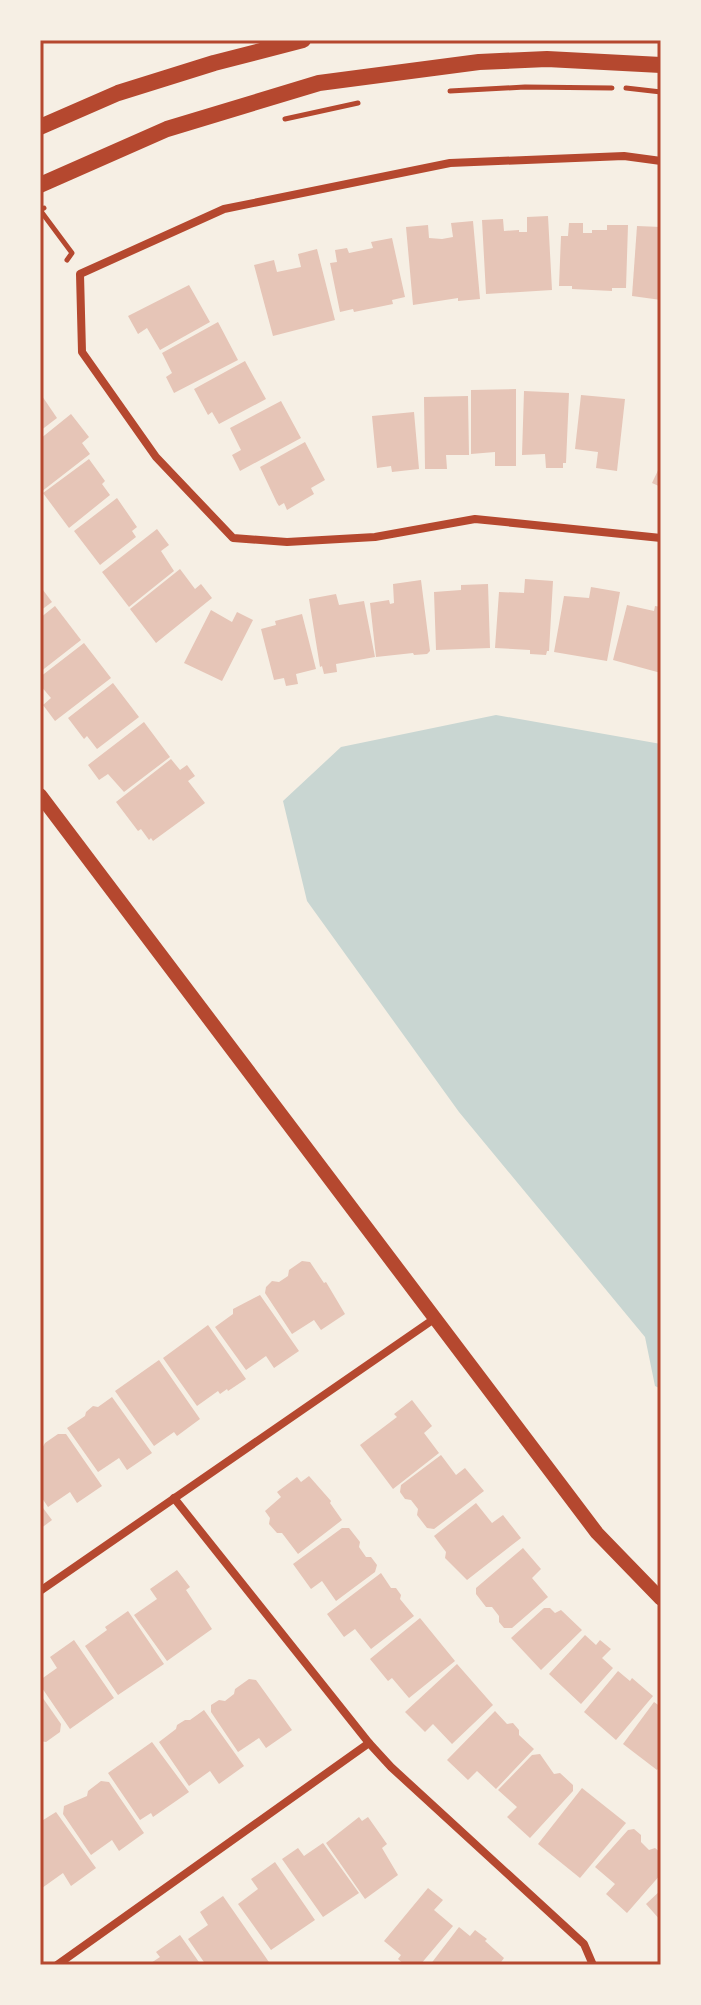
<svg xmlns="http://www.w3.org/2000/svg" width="701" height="2005" font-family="'Sofia Sans Condensed',sans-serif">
<rect width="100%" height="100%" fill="#f6efe4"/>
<polygon fill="#c9d6d2" points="496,715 661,744 661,1389 655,1386 645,1337 459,1112 307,901 283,801 341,747"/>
<g fill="#e6c5b7">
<polygon points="548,216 552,290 486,294 482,220 503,219 504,231 519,230 519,232 527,232 527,217"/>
<polygon points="473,221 480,299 458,301 458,298 413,305 406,227 428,225 429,238 442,239 453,237 451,223"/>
<polygon points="569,223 583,223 583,233 592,233 592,230 607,230 607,225 628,225 626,288 612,288 612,291 572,289 572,286 559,286 561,236 568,236"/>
<polygon points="637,226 661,227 661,300 632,296"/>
<polygon points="392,238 405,297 392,300 393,304 354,312 353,309 340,312 330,263 337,262 335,250 347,248 349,253 373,248 371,242"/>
<polygon points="317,249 335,320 273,336 254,265 274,260 277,272 301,267 298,254"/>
<polygon points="189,285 210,322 160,350 147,328 138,334 128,316"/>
<polygon points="218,322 238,360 174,393 166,377 172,373 162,353"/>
<polygon points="245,361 266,399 219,424 212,412 208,415 194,389"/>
<polygon points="516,389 516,466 495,466 495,452 471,454 471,390"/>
<polygon points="524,391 569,393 566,463 563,463 563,468 546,468 545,454 522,455"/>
<polygon points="40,393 57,418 40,431"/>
<polygon points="581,395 625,399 617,471 596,468 598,452 575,449"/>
<polygon points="468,396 469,455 446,455 447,469 425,469 424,397"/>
<polygon points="281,401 301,438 240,471 232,455 241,450 230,428"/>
<polygon points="414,412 419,469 392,472 391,466 377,468 372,416"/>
<polygon points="71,414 89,437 82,443 90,454 41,492 40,439"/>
<polygon points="305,442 325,480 311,488 314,494 287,510 284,503 279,506 277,503 260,467"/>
<polygon points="89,459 105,481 102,484 110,495 69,528 43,493"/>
<polygon points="661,464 661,487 652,483"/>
<polygon points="117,498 137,527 132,531 136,537 100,565 74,531"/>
<polygon points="157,529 169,545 161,551 174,571 129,607 102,572"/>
<polygon points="180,569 195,589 201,584 212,598 156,643 130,609"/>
<polygon points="525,579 553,581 549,651 547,651 546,655 530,654 530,650 495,648 499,592 524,593"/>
<polygon points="421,580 430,651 427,654 414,655 413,653 376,657 370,603 389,600 390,604 394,603 393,584"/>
<polygon points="488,584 490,648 436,650 434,592 461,590 461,585"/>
<polygon points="40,586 52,602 40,611"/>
<polygon points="591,587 620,592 607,661 554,652 564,596 589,598"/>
<polygon points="336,594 339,605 364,601 375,657 336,664 337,672 324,674 322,666 320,667 309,599"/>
<polygon points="627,605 654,611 655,606 661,607 661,673 613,660"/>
<polygon points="55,606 81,640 40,672 40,618"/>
<polygon points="211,610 232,622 237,612 253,620 222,681 184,663"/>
<polygon points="302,614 316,669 296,674 298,684 286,686 284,678 274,680 261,629 276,625 275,621"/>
<polygon points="84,643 111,678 55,721 43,705 51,698 40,685 40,677"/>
<polygon points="113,683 139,717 97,749 87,736 84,739 68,718"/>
<polygon points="144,722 170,757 124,792 108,774 99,780 88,765"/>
<polygon points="171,759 180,770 187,765 195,776 188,781 205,803 153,841 151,838 149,840 141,829 138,831 116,802"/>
<polygon points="302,1261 310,1262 324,1283 326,1282 345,1314 321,1330 314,1320 292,1334 265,1293 266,1287 272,1281 279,1282 288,1276 289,1270"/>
<polygon points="260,1295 299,1351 274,1368 266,1356 246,1370 215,1327 233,1314 233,1309"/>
<polygon points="208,1325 246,1379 228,1391 227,1389 220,1394 218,1391 197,1406 163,1358"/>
<polygon points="159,1360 200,1419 177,1436 174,1432 154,1446 115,1391"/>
<polygon points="112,1397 152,1453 127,1470 119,1458 98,1472 67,1428 85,1416 86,1412 93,1406 98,1407"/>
<polygon points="412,1400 432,1426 424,1433 439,1453 393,1489 360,1445 397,1417 394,1414"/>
<polygon points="58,1434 66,1434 102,1486 77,1503 70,1492 48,1507 40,1495 40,1452 45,1443"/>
<polygon points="441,1455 456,1475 465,1468 484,1491 434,1529 427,1528 417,1515 418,1509 411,1500 405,1499 400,1492 401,1485"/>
<polygon points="309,1476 331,1501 330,1503 342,1520 298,1554 282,1533 277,1533 269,1524 270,1518 265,1511 281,1497 277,1492 297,1477 301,1482"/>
<polygon points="476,1503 492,1523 503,1515 521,1538 467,1580 445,1558 446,1552 434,1536"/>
<polygon points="40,1504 52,1520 40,1529"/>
<polygon points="342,1528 349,1528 360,1542 359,1547 366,1557 371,1557 377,1565 375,1572 336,1601 322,1581 311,1589 293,1564"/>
<polygon points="523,1548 541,1569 532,1578 548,1597 512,1628 504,1628 499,1622 499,1616 492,1607 486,1607 476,1594 476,1588"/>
<polygon points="177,1570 190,1587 186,1590 212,1629 167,1661 134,1615 157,1599 150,1589"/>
<polygon points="381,1573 391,1588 396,1588 401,1595 400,1599 414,1616 371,1649 355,1629 344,1637 327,1614"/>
<polygon points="544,1608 550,1608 555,1613 561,1610 582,1630 541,1670 511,1638"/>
<polygon points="128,1611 164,1664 118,1695 85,1646 107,1630 105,1627"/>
<polygon points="420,1618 455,1661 409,1698 392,1678 388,1681 370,1659"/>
<polygon points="585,1635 596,1645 600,1640 611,1649 602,1658 613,1668 581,1704 549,1674"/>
<polygon points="74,1640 114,1698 70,1729 40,1685 40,1680 57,1668 50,1657"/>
<polygon points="457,1664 493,1705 452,1744 433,1724 425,1732 405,1712"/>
<polygon points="618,1671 630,1681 632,1678 653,1696 616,1740 584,1712"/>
<polygon points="249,1679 256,1680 292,1730 266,1748 259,1738 238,1752 211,1712 211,1705 219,1700 225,1701 234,1694 235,1689"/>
<polygon points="40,1694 61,1724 60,1732 46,1742 40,1741"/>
<polygon points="654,1702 661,1707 661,1765 657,1770 623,1744"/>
<polygon points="204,1710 244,1766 219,1784 210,1771 189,1786 159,1742 176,1729 177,1725 185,1720 190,1720"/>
<polygon points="495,1711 507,1724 513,1723 519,1730 519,1735 534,1749 496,1789 477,1771 468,1780 447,1760"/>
<polygon points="152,1742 189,1792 153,1817 151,1813 140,1820 108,1773"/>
<polygon points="540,1754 554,1774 560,1773 573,1785 573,1791 530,1838 507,1817 517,1807 498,1790 532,1755"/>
<polygon points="101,1781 109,1782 144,1833 119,1851 112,1840 91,1855 63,1814 64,1806 87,1796 88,1791"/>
<polygon points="582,1788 626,1823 580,1878 538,1844"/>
<polygon points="56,1812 96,1868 71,1886 63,1873 42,1888 40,1822"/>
<polygon points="359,1817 362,1821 368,1817 387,1844 382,1848 398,1875 365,1899 326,1843"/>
<polygon points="634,1829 641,1835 641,1842 649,1850 655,1848 661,1853 661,1874 627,1913 606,1894 615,1884 595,1867 628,1830"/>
<polygon points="323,1843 359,1893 323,1917 282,1859 298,1848 304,1856"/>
<polygon points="275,1862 315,1920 271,1950 238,1904 258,1889 251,1879"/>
<polygon points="428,1888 443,1900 434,1910 453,1926 420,1965 405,1965 398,1959 401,1955 384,1941"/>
<polygon points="661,1890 661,1921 646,1904"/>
<polygon points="223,1896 271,1965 206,1965 188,1939 208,1925 200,1912"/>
<polygon points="459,1927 470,1936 475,1930 487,1939 485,1941 504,1958 499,1965 430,1965"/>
<polygon points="180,1935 201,1965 148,1965 160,1957 156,1952"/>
</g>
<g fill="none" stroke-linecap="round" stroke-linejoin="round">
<g stroke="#b5482f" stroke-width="5">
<polyline points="626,88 661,92"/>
<polyline points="450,91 525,87 612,88"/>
<polyline points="285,119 358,103"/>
<polyline points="44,208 40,210 72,253 67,260"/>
</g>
<g stroke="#b5482f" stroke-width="8">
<polyline points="661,161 624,156 450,163 224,209 80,274 82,352 156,457 233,538 287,542 375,537 475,519 661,538"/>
<polyline points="174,1498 369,1743 391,1767 584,1944 593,1965"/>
<polyline points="40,1591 434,1319"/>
<polyline points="57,1965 369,1743"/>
</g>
<polyline stroke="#b5482f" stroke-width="14" points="40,795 597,1533 661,1599"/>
<g stroke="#b5482f" stroke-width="16">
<polyline points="40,127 118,93 214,63 303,40"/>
<polyline points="40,185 167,129 319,83 479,62 547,59 661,65"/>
</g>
</g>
<rect width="701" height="2005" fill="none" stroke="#f6efe4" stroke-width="84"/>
<rect x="42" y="42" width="617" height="1921" fill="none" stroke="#b5482f" stroke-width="3"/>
</svg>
